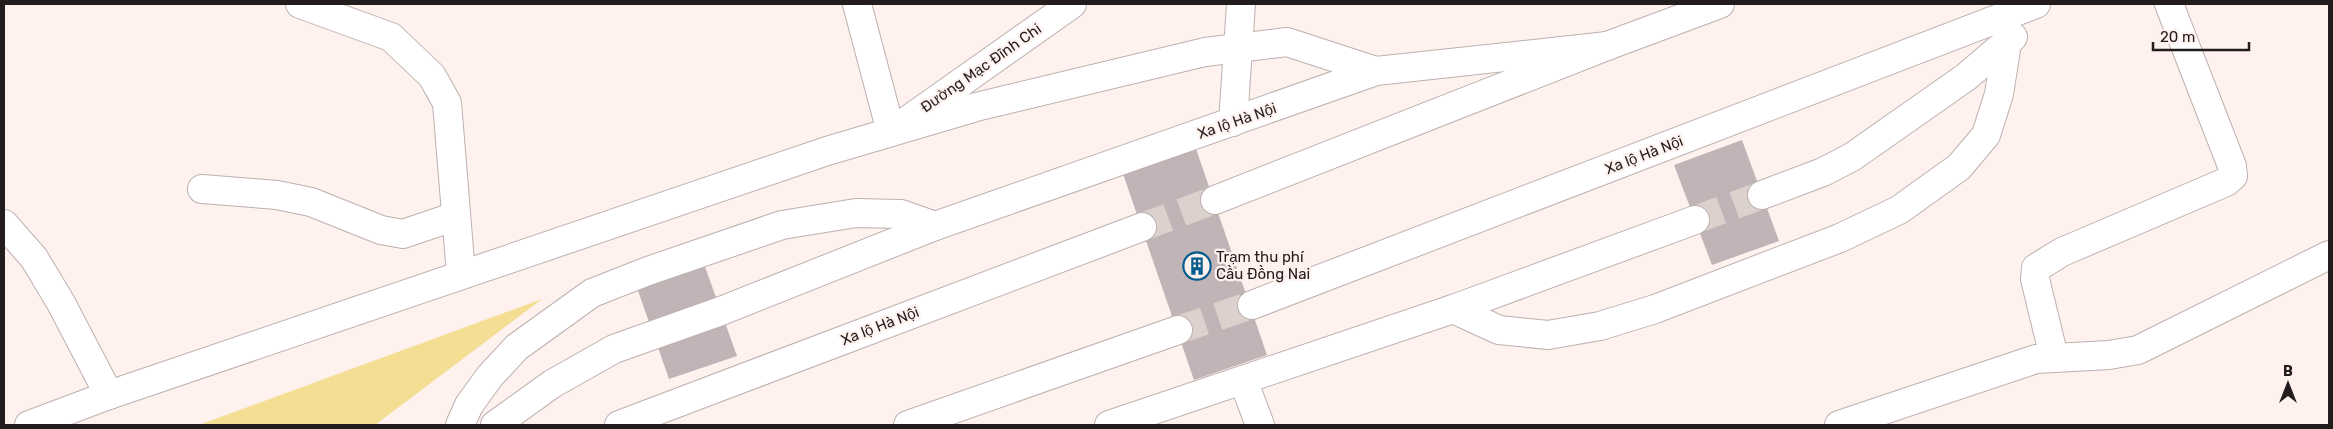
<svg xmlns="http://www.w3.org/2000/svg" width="2333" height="429" font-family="Rubik,sans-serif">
<rect width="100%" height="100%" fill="#fef1ee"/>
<polygon fill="#f3de94" points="542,299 375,425 199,425"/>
<g fill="#c0b4b7">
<polygon points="1742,140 1779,241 1712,265 1674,165"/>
<polygon points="1195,146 1267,355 1194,380 1122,171"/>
<polygon points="704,264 737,356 669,379 637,288"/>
</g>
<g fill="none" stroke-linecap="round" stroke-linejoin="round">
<g stroke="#ddd1ce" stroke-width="28" stroke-dasharray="28 14" stroke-linecap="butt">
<polyline points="1695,220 1762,195"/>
<polyline points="1142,227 1215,200"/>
<polyline points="1178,330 1252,305"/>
</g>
<g stroke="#bdb1af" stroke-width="30">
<g id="minor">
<polyline points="300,4 391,37 432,76 447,103 461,274"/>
<polyline points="857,4 891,132 1072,4"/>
<polyline points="1233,122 1241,4"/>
<polyline points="202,189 277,195 311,202 381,230 403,234 456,216"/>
<polyline points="4,224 34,258 61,303 109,395"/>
<polyline points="2054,357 2035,279 2036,268 2062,252 2226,182 2233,176 2232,166 2169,4"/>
<polyline points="1243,380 1260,425"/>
<polyline points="1839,425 2036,359 2109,355 2138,350 2329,255"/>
</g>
</g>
<g stroke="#bdb1af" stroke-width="30">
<g id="highway">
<polyline points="1762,195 1823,172 1852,157 1966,77 2013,37"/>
<polyline points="1215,200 1607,46 1720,4"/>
<polyline points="1252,305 2036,4"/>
<polyline points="1453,309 1499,330 1548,335 1600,326 1655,309 1840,238 1899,210 1959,167 1986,135 1999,94 2007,43"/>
<polyline points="29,425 109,395 827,151 976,107 1205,52 1287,42 1376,71"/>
<polyline points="460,425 469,405 490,376 517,347 592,293 648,271 782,225 856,213 901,214 935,226"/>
<polyline points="495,425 552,384 614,349 721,311 935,226 1376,71 1607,46"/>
<polyline points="619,425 1142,227"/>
<polyline points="908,425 1178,330"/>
<polyline points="1109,425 1453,309 1695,220"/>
</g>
</g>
<use href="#minor" stroke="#fff" stroke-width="28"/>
<use href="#highway" stroke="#fff" stroke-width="28"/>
</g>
<defs>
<g id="building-ring" transform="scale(1.4375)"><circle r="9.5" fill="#fef1ee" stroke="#035c8d" stroke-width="1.5"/><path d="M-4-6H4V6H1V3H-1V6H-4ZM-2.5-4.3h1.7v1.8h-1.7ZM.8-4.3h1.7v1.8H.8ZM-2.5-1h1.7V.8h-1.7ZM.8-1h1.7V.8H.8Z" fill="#035c8d"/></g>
</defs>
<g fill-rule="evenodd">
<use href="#building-ring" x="1197" y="266"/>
</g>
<g text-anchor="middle" stroke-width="4.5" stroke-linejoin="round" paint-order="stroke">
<g font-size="15" fill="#221d1c" stroke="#fef1ee">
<text transform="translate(981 68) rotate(-35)" y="5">Đường Mạc Đĩnh Chi</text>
<text transform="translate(1237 121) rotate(-19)" y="5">Xa lộ Hà Nội</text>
<text transform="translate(1644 155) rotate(-21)" y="5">Xa lộ Hà Nội</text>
<text transform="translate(880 326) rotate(-21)" y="5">Xa lộ Hà Nội</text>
</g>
<g font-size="15" fill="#221d1c" stroke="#fef1ee" text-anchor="start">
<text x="1216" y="262">Trạm thu phí<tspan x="1216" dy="17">Cầu Đồng Nai</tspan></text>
</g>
</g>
<rect width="2333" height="429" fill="none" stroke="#221d1c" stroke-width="10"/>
<g transform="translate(2288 384)" stroke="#fef1ee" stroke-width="4" paint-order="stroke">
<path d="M0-4L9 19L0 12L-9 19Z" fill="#221d1c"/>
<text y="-8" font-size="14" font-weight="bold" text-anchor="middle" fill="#221d1c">B</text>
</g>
<path d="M2153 42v8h96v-8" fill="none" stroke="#221d1c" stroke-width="2.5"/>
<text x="2160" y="42" font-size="15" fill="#221d1c" stroke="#fef1ee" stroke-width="4" paint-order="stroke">20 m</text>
</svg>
